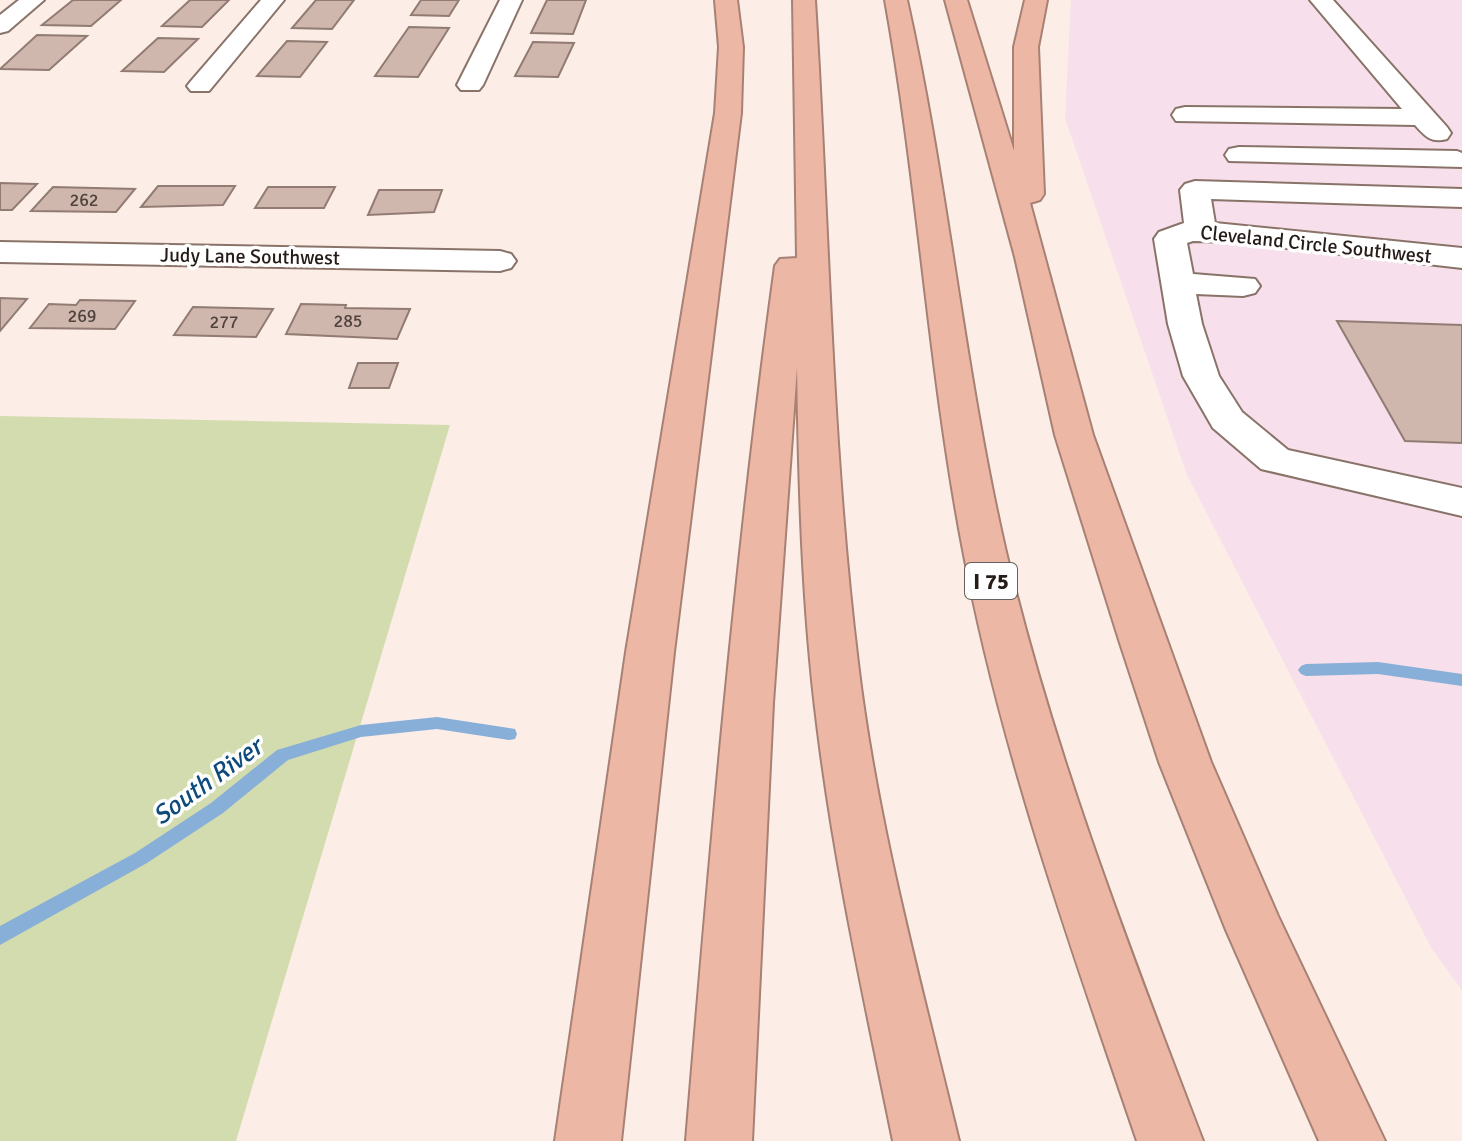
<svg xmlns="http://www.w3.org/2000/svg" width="1462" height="1141" font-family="Signika,sans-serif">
<rect width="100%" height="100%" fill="#fcede7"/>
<polygon fill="#f7dfeb" points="1071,0 1462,0 1462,990 1432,949 1187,475 1065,118"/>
<polygon fill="#d3dcaf" points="0,416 450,425 236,1141 0,1141"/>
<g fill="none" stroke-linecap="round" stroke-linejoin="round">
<g fill="#88afd8" fill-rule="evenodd">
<polygon points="1378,662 1462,674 1462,686 1378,674 1306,676 1301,674 1298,670 1301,666 1306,664"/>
<polygon points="437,717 509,728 515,729 517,734 515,739 509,740 437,729 361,737 288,760 223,813 147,863 0,945 0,926 135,853 211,803 277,750 361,725"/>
</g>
</g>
<g fill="#cfb7ad" stroke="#917b72" stroke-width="2">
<polygon points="73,0 121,0 91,26 42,25"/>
<polygon points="190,0 229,0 202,27 162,26"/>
<polygon points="316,0 354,0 332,29 292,28"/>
<polygon points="421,0 459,0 449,16 411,15"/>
<polygon points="547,0 586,0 573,34 531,33"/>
<polygon points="409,27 449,28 418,77 375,76"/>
<polygon points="37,35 87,36 49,70 0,69"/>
<polygon points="158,38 198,39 164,72 122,71"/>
<polygon points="287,41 327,42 300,77 257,76"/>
<polygon points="533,42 574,43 558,77 515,76"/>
<polygon points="0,183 37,184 12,210 0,210"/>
<polygon points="158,186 235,186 223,205 141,207"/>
<polygon points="53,187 135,189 116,212 31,211"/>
<polygon points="268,187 335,187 324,208 255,208"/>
<polygon points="379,190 442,190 434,212 368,215"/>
<polygon points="0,298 27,299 0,331"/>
<polygon points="80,300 135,301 115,329 30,328 49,304 76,305"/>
<polygon points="301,304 346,305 345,308 410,309 397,339 286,334"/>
<polygon points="193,307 273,309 256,337 174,335"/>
<polygon points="1337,321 1462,325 1462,443 1405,441"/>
<polygon points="358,363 398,363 389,388 349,388"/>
</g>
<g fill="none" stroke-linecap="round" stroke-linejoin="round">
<g stroke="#897369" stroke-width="4">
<g id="minor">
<polygon points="19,0 44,0 8,31 0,33 0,15"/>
<polygon points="261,0 284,0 209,91 191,91 187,86 191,81"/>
<polygon points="500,0 522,0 483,85 479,90 461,90 457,85"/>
<path d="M1310,0h23l114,127 4,6 -4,6c-16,4 -21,-2 -32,-14l-239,-4 -4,-6 4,-6 9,-2 217,2z"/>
<polygon points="1239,147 1457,151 1462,153 1462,167 1229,161 1225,155 1229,149"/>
<polygon points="1195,181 1462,189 1462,207 1211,199 1215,223 1462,248 1462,268 1236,242 1193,241 1187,243 1193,274 1255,279 1260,286 1255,293 1243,296 1196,294 1202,324 1219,376 1242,412 1288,450 1462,488 1462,516 1261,469 1213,428 1183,376 1168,324 1154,239 1159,232 1184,223 1180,190 1185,184"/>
<polygon points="0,242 500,251 511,254 516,261 511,268 500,271 0,262"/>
</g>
</g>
<g stroke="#a78174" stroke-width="4">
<g id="highway">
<polygon points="715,0 737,0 743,47 741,113 674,652 621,1141 555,1141 626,652 715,113 719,47"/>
<path d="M793,0h22c14,221 16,443 43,663 19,161 63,320 101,478h-66c-28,-138 -59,-277 -76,-417 -15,-119 -18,-238 -20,-357l-24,336 -21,438h-66c24,-292 49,-584 89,-875l5,-7 17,-1z"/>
<path d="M885,0h22c41,183 57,370 99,552 48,202 123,396 197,589h-66c-66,-194 -136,-389 -174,-591 -35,-182 -45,-368 -78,-550z"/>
<polygon points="945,0 967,0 1014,151 1014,47 1025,0 1047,0 1038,47 1044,194 1040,200 1030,203 1093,435 1211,762 1278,916 1385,1141 1319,1141 1226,930 1159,762 1119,640 1055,435 1015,257"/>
</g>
</g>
<use href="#minor" fill="#fff" fill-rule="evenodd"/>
<use href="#highway" fill="#edb7a5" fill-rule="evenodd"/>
</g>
<g text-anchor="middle" stroke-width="7" stroke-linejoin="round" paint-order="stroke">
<g font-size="18" fill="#50433d">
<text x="84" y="206">262</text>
<text x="82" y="322">269</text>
<text x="348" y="327">285</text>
<text x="224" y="328">277</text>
</g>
<g font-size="20" fill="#251c18" stroke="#fefefe">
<text transform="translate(1316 244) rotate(6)" y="7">Cleveland Circle Southwest</text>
<text transform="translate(250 256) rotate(1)" y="7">Judy Lane Southwest</text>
</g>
<rect fill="#fefefe" stroke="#66605d" stroke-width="2" x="965" y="563" width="52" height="36" rx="6"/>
<g font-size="22" font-weight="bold" fill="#251c18">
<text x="991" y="589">I 75</text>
</g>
<g font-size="26" font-style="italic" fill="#0e497c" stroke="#fefefe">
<text transform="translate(207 781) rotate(-36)" y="9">South River</text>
</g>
</g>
</svg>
